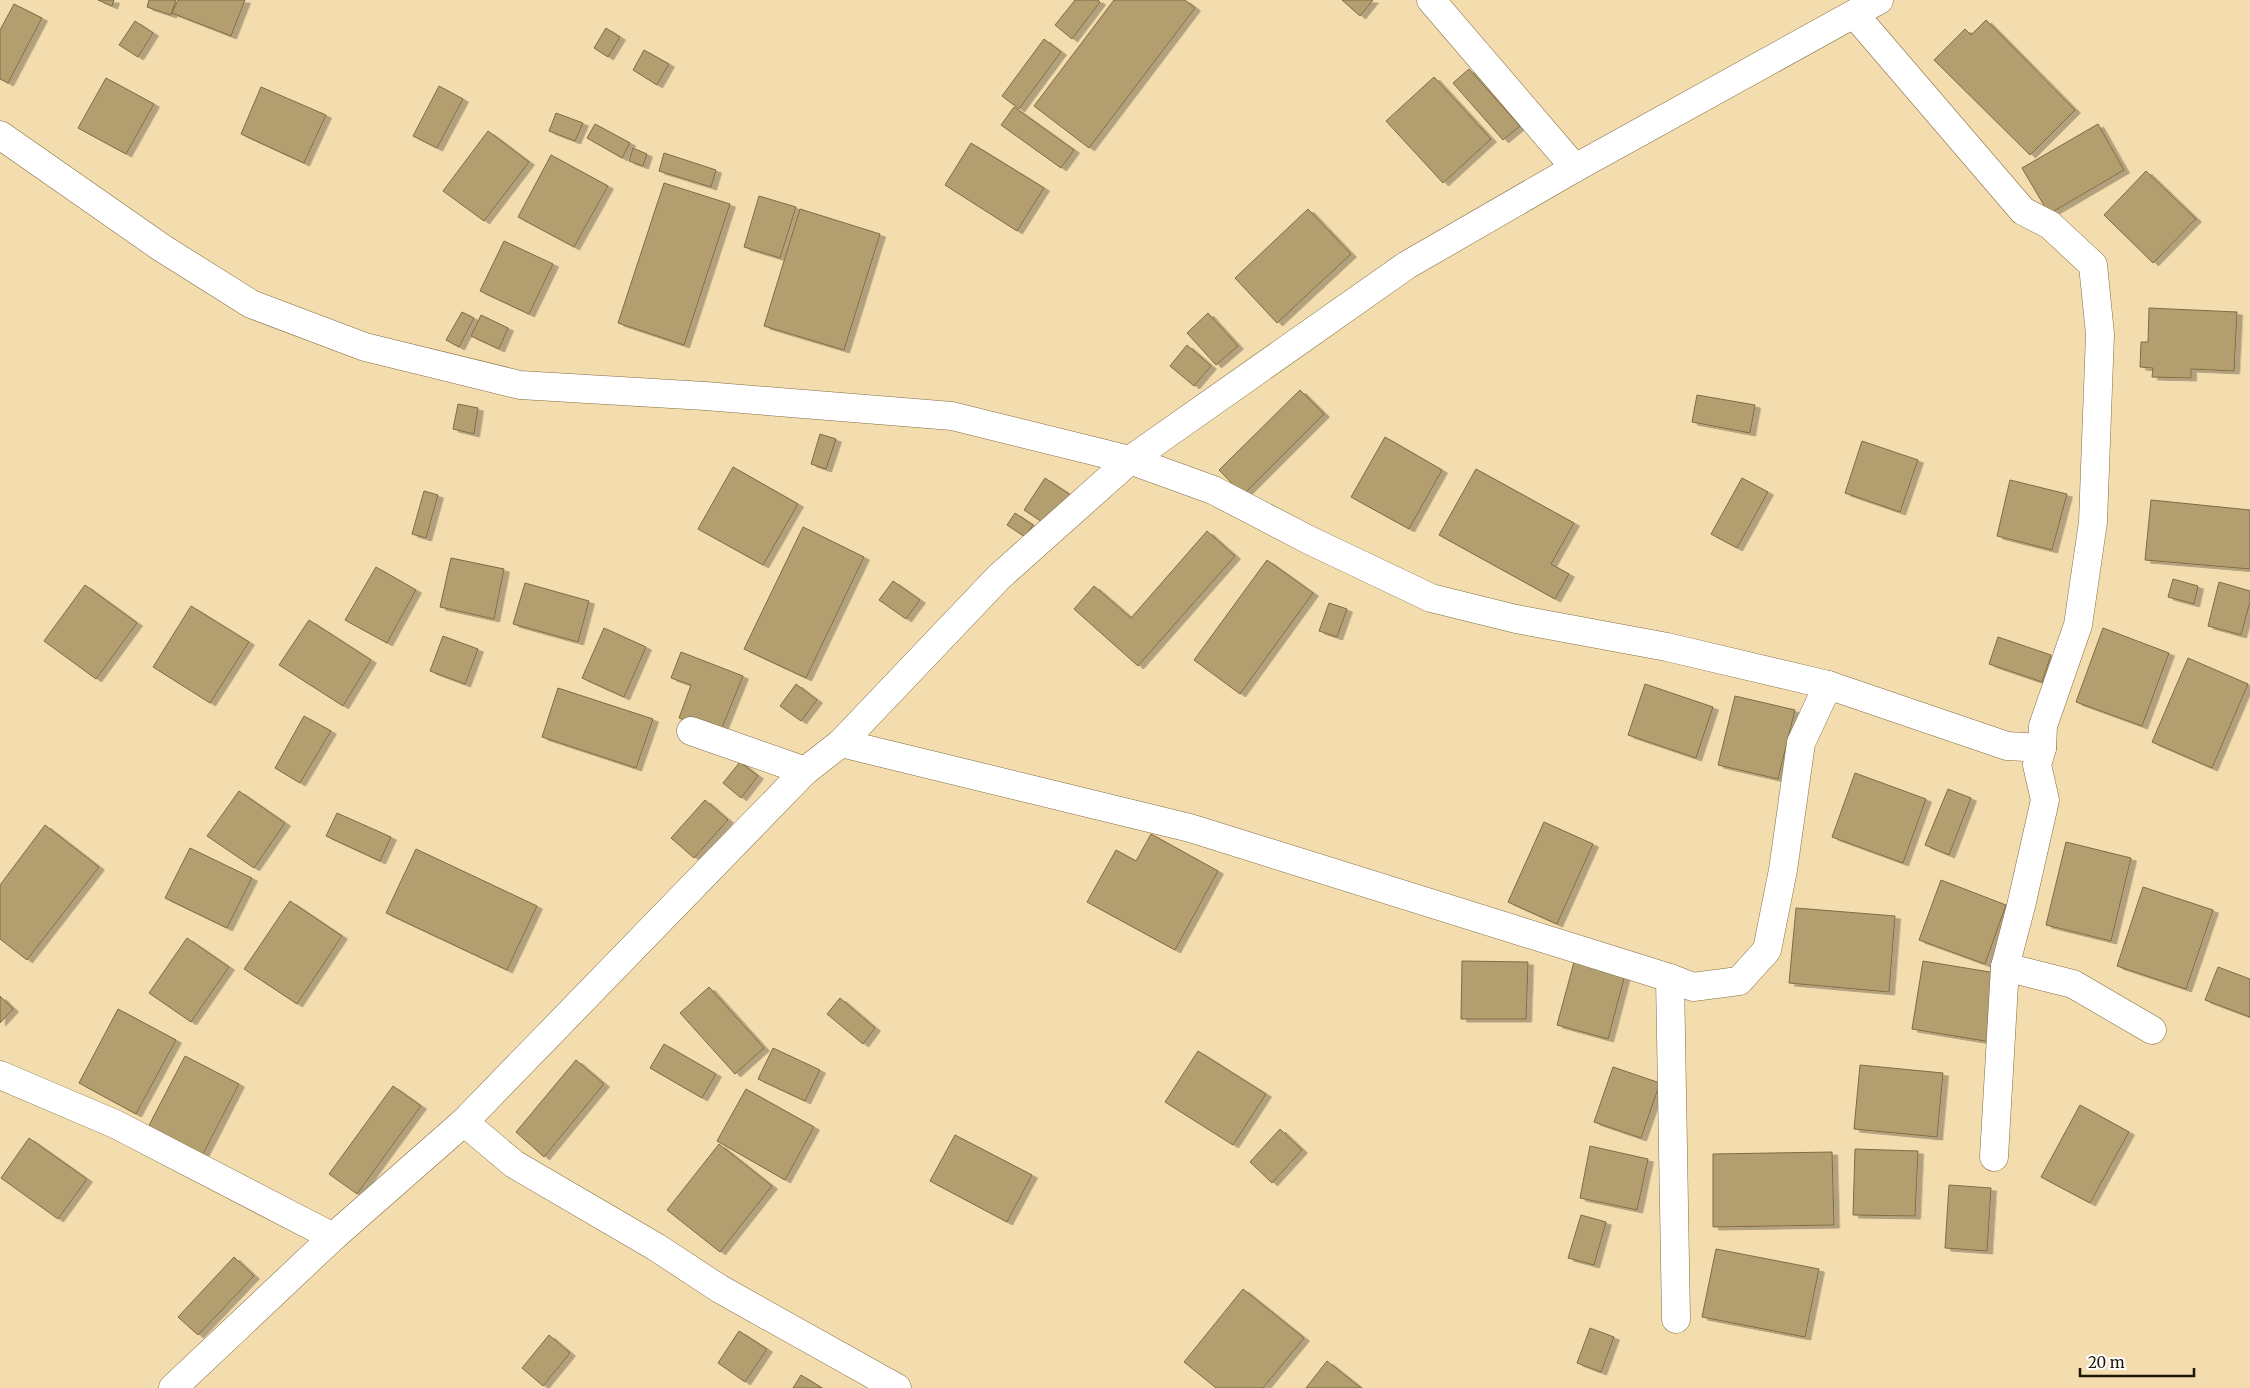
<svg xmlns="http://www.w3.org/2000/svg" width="2250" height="1388" font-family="Merriweather,serif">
<defs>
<filter id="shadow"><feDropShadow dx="5.5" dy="3" stdDeviation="0" flood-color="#0004"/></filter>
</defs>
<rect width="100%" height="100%" fill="#f3dcad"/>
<g fill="#b39e70" stroke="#806c40" filter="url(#shadow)">
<polygon points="98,0 114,0 112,6"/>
<polygon points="149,0 176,0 171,15 147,7"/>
<polygon points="178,0 245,0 231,36 172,13"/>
<polygon points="1075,0 1098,0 1100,2 1072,39 1055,25"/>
<polygon points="1114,0 1185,0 1195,8 1089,148 1034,106"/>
<polygon points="1342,0 1373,0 1360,16"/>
<polygon points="14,4 42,18 8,83 0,79 0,30"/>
<polygon points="1986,20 2075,110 2030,155 1934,60 1965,29 1971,35"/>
<polygon points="135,21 153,33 138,57 119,45"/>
<polygon points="606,28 620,37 608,57 594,48"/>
<polygon points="1044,39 1061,52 1019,109 1002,96"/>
<polygon points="644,50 669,64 657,85 633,70"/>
<polygon points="1469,69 1520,126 1503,140 1453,83"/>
<polygon points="1434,77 1491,139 1443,183 1386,121"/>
<polygon points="106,78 154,104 126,154 78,128"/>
<polygon points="439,86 463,99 437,148 413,136"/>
<polygon points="261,87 326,115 304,163 241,134"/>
<polygon points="1014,107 1074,150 1061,168 1001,125"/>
<polygon points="556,113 583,123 575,141 549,131"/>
<polygon points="595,124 630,143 622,158 587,138"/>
<polygon points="2098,124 2124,170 2049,214 2022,168"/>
<polygon points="488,131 529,162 484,221 443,191"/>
<polygon points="971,143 1044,188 1017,231 945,185"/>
<polygon points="633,148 647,154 643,166 629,161"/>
<polygon points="664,153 716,170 711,187 659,171"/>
<polygon points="551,155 608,186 574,247 518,217"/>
<polygon points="2146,171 2196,219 2153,263 2104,215"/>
<polygon points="664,183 730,204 684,345 618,323"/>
<polygon points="759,196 796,207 780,258 744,247"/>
<polygon points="800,209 880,234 844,350 764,326"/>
<polygon points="1308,209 1351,254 1277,323 1235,278"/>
<polygon points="504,241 553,264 529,314 480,291"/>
<polygon points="2149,308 2237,312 2234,371 2191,369 2191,378 2152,377 2153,368 2140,367 2141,342 2148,342"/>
<polygon points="462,312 474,318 459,347 446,340"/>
<polygon points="1208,313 1238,346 1216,365 1187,333"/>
<polygon points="481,315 508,328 499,349 471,336"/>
<polygon points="1187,345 1211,366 1194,386 1170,366"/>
<polygon points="1300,390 1324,414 1243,495 1219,470"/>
<polygon points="1697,395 1755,405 1750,433 1692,422"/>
<polygon points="458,404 478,408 474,434 453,429"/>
<polygon points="820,434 836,439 826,469 811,464"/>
<polygon points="1385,437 1442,470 1409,529 1351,497"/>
<polygon points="1862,441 1918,460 1900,512 1845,493"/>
<polygon points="733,467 798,504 763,565 698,529"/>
<polygon points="1476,469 1574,523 1551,564 1569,574 1555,599 1439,535"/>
<polygon points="1045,478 1075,498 1054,530 1024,510"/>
<polygon points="1742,478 1768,492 1737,548 1711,534"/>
<polygon points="2010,480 2067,494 2052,550 1997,536"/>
<polygon points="424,491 438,495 426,538 412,534"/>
<polygon points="2151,500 2250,510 2250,569 2145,560"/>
<polygon points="1015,513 1033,525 1025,537 1007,525"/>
<polygon points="803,527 864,557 806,678 744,649"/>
<polygon points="1207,531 1235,556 1138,666 1074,609 1094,586 1131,618"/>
<polygon points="451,558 504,569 494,619 440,607"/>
<polygon points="1267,560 1313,593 1240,694 1194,660"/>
<polygon points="376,567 416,590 387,643 345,620"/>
<polygon points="2173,579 2198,586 2194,604 2168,597"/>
<polygon points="893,581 920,600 906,619 879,600"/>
<polygon points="2219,582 2250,591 2250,602 2241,635 2208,626"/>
<polygon points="525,583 589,601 578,642 513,624"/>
<polygon points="85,585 137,623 96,679 44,641"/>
<polygon points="1329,603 1347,609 1337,637 1319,631"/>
<polygon points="191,606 249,642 210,703 153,667"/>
<polygon points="309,620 371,660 343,706 279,665"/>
<polygon points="604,628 646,647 624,697 582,678"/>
<polygon points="2103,628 2169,653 2142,726 2076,702"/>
<polygon points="443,636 478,649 465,684 430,671"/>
<polygon points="1998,637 2051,655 2042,682 1989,664"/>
<polygon points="681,652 743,676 720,733 679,718 691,685 671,678"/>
<polygon points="2188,658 2248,684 2212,768 2152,742"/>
<polygon points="796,684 817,700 801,721 780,706"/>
<polygon points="1645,684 1713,707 1696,758 1628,735"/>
<polygon points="558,688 653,719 636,768 542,737"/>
<polygon points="1735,696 1795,710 1778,779 1718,765"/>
<polygon points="304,716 331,731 300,783 275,768"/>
<polygon points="740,762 758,776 741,798 723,783"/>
<polygon points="1855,773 1926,799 1903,863 1832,837"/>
<polygon points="1948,789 1971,798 1949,855 1925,845"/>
<polygon points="239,791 285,823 254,868 207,836"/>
<polygon points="705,800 728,820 694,858 671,838"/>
<polygon points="337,813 391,837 380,861 326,836"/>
<polygon points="1544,822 1593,844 1557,924 1508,902"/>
<polygon points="45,825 99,867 27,960 0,939 0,885"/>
<polygon points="1151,834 1218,871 1175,950 1087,902 1116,850 1136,861"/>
<polygon points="2066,842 2131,858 2111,941 2046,925"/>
<polygon points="190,848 252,878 227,928 165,898"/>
<polygon points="416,849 537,906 507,970 386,913"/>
<polygon points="1941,880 2006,905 1985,964 1919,940"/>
<polygon points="2143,887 2213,910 2186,989 2117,966"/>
<polygon points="290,901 342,936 297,1004 244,969"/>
<polygon points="1796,908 1895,916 1889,992 1789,983"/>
<polygon points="187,938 229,967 191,1022 149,993"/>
<polygon points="1462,961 1528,962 1526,1019 1461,1019"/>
<polygon points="1923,961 2002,974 1991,1042 1912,1029"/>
<polygon points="1574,962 1625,975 1608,1039 1557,1025"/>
<polygon points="2218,967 2250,979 2250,1017 2205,1000"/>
<polygon points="709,987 764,1048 735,1074 680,1013"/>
<polygon points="0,996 13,1009 0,1023"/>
<polygon points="840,998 875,1028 863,1044 827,1014"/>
<polygon points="118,1009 176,1040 136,1114 79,1083"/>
<polygon points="664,1044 716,1074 702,1098 650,1068"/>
<polygon points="773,1048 820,1070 805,1101 758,1079"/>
<polygon points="1198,1051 1266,1094 1233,1145 1165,1102"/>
<polygon points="185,1056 239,1084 198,1164 144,1135"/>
<polygon points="576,1060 604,1084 544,1157 516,1132"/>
<polygon points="1860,1065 1943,1073 1937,1137 1854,1129"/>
<polygon points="1613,1067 1660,1083 1641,1138 1594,1122"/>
<polygon points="393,1086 421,1106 357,1194 329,1174"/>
<polygon points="746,1089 814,1127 785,1180 717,1141"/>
<polygon points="2080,1105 2129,1132 2090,1203 2041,1177"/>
<polygon points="1280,1129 1302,1150 1272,1183 1250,1162"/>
<polygon points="955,1135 1032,1175 1007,1222 930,1181"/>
<polygon points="29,1138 87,1179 58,1219 1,1178"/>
<polygon points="719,1144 772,1186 720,1252 667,1210"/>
<polygon points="1590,1146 1648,1159 1637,1210 1580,1198"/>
<polygon points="1855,1149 1918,1151 1915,1216 1853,1215"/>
<polygon points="1832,1152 1834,1225 1713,1227 1713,1154"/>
<polygon points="1949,1185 1991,1188 1987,1251 1945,1248"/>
<polygon points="1581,1215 1606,1222 1594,1265 1568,1258"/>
<polygon points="1716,1249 1819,1269 1805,1337 1702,1317"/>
<polygon points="234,1257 254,1276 198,1335 178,1317"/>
<polygon points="1243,1289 1304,1338 1263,1388 1216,1388 1184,1362"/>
<polygon points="1590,1328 1614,1337 1601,1372 1577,1363"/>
<polygon points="739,1331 767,1349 745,1382 718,1363"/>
<polygon points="549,1335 570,1353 543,1386 522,1368"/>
<polygon points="1327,1361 1361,1388 1306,1388"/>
<polygon points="801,1375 822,1388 793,1388"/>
</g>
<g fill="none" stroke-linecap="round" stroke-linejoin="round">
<g stroke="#836e43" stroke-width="29">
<g id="minor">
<polyline points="1431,0 1575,168"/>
<polyline points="1855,15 2023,211 2050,225 2093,265 2100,334 2093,522 2078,625 2043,726 2042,748 2037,765 2045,800 2021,906 2005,967 1994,1157"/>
<polyline points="0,135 162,248 251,304 365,347 520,385 705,396 952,416 1130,460 1213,490 1309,540 1431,598 1516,619 1667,647 1828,685 2007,746 2042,748"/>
<polyline points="691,731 805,771"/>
<polyline points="841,743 1190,828 1670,978"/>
<polyline points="2005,967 2073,984 2152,1030"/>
<polyline points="0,1075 115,1124 333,1237"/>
<polyline points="464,1122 514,1164 656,1247 720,1289 897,1388"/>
<polyline points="1676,1319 1670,978 1693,987 1739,981 1767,950 1783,870 1801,743 1828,685"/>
<polyline points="173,1388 333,1237 464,1122 805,771 841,743 999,577 1130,460 1407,265 1575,168 1879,0"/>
</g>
</g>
<use href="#minor" stroke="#fff" stroke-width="28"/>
</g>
<path d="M2080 1368v8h114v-8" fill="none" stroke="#1f1705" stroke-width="2.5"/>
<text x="2088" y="1368" font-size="15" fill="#1f1705" stroke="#ffffff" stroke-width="4" paint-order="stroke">20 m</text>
</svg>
